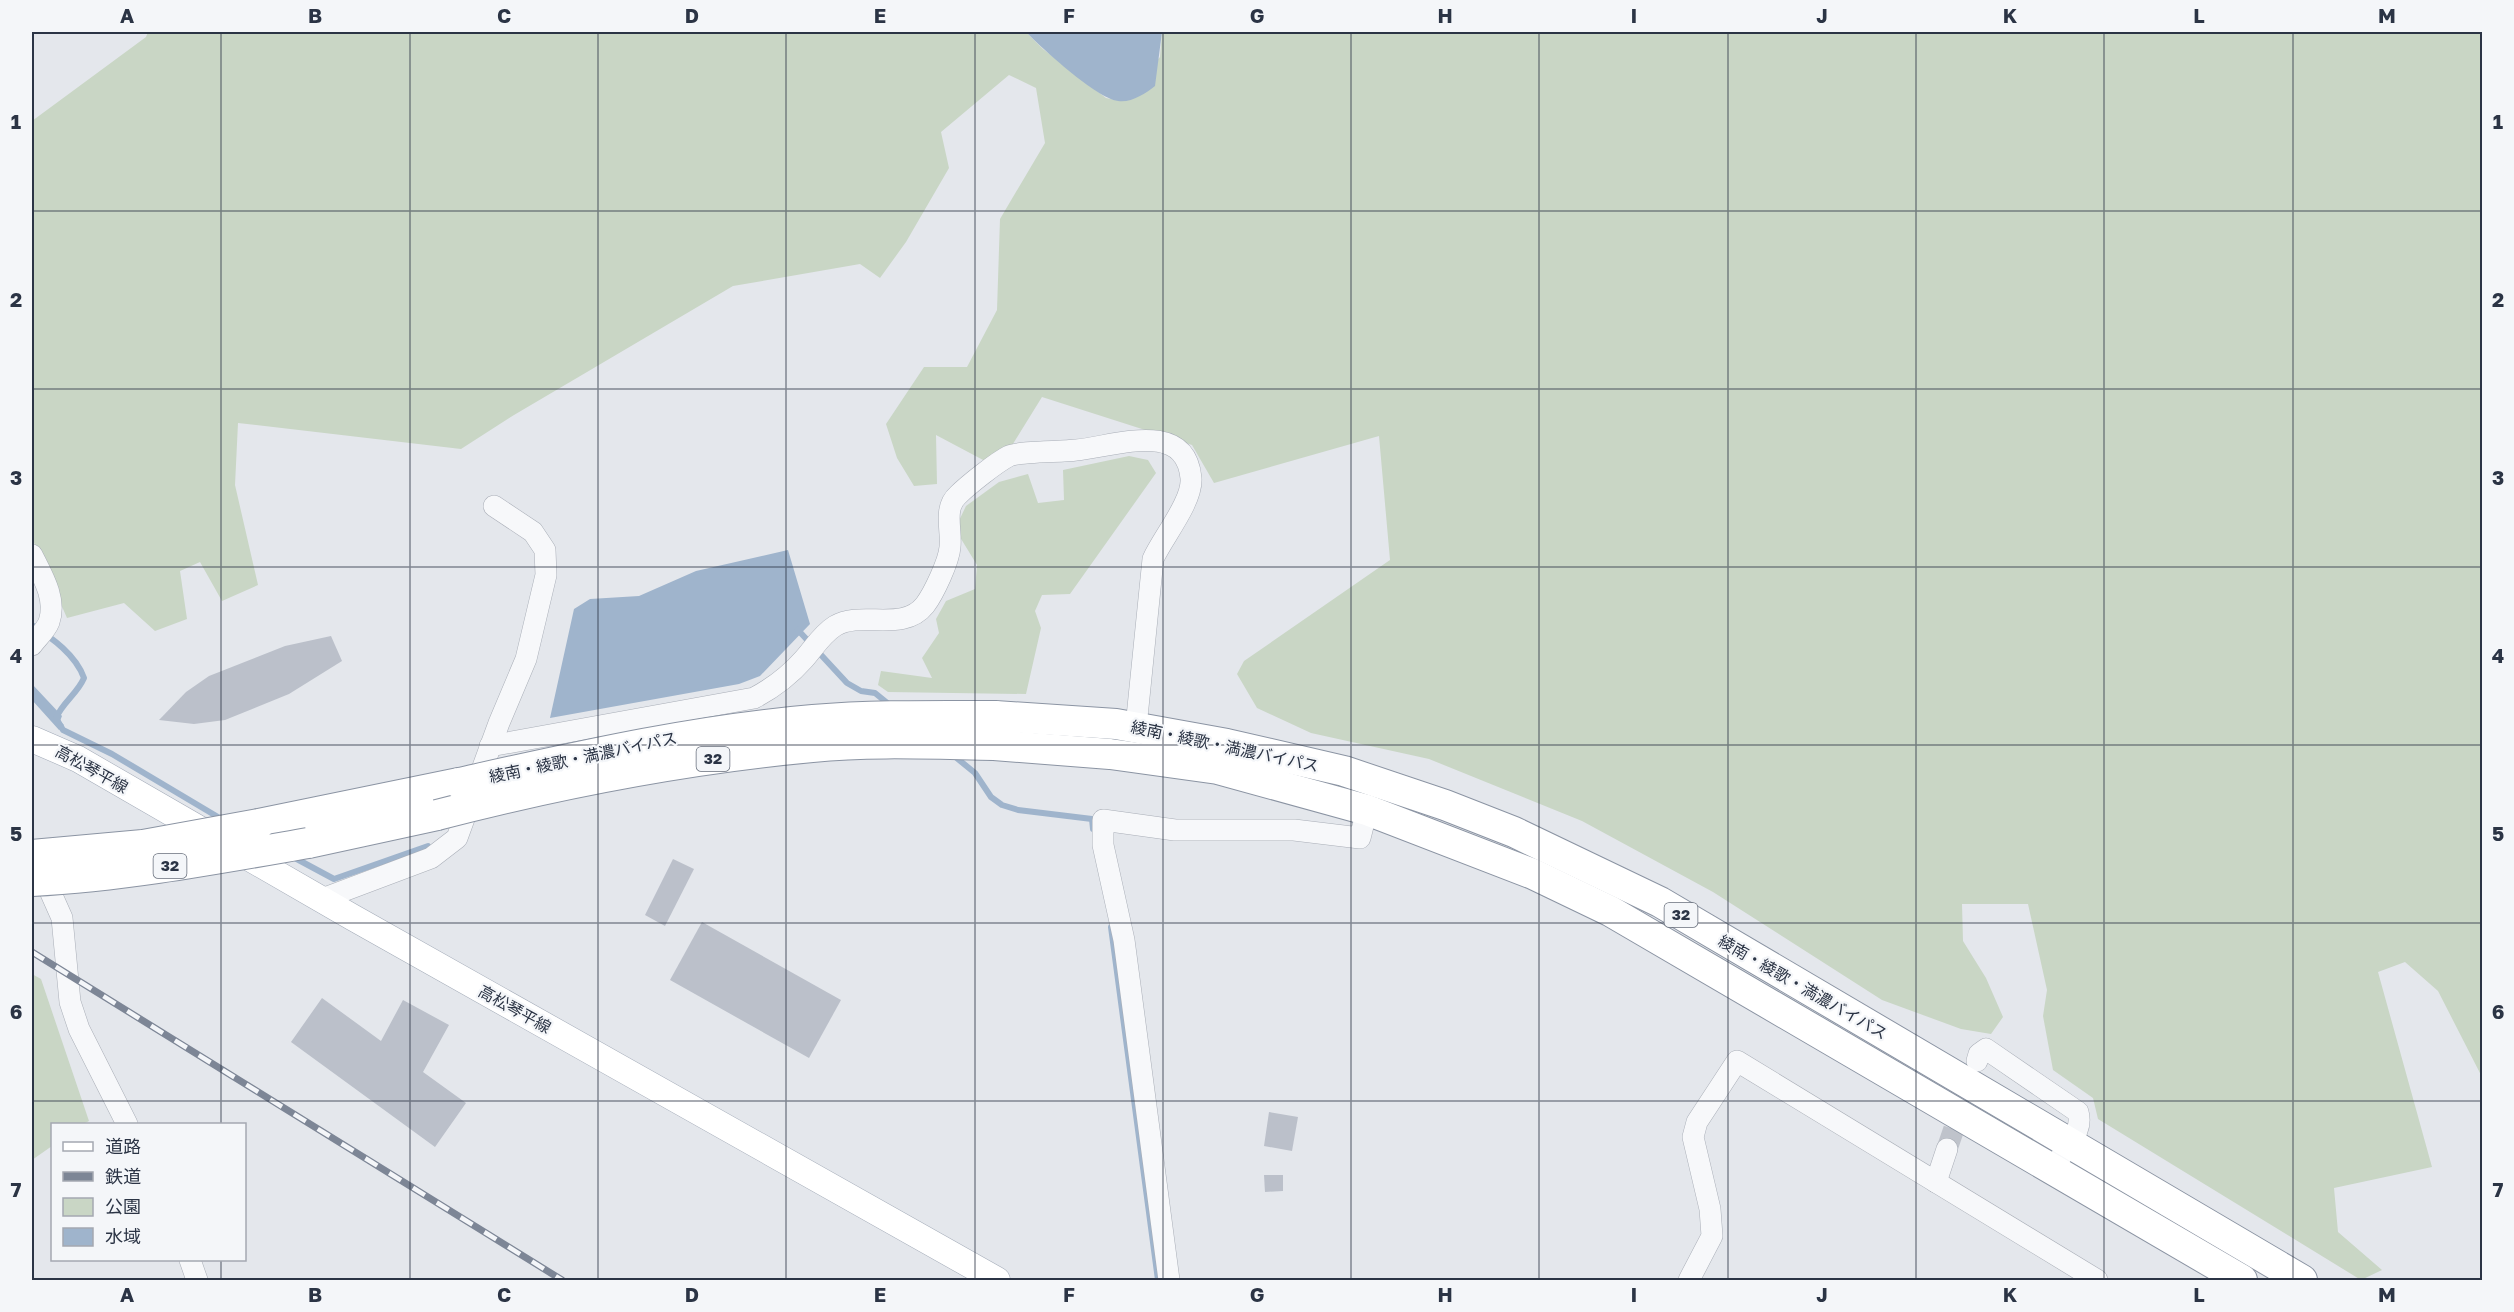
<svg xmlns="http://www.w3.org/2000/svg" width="2514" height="1312" font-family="'Golos Text','Noto Sans JP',sans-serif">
<rect width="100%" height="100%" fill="#e4e7ec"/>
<g fill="#c9d6c5">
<polygon points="148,32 1026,32 1043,49 1106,98 1121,101 1160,57 1162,32 2482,32 2482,1077 2438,991 2405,962 2378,972 2432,1167 2334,1188 2338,1232 2382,1270 2361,1280 2098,1119 2093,1098 2053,1070 2043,1016 2047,990 2028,904 1962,904 1963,941 1986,978 2003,1017 1991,1034 1961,1029 1882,1000 1713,892 1582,821 1429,759 1311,733 1257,708 1237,674 1244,661 1390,560 1379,436 1214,483 1192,445 1042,397 1011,447 985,461 936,435 937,484 914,486 897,458 886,424 924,367 967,367 997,310 1000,219 1045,143 1036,88 1009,75 941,132 949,168 906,242 880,278 860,264 733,286 514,415 461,449 238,423 235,485 258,585 222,601 200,562 180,571 187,619 155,631 124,603 67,618 32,538 32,121 146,37"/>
<polygon points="1129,456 1148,460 1156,473 1070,594 1042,595 1035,611 1041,628 1026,694 888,692 878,685 881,671 932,678 922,658 939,633 936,619 946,601 975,589 977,565 955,529 966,506 999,482 1028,474 1038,503 1064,500 1063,470"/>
<polygon points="32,974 41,979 89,1121 83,1124 52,1124 52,1146 32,1160"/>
</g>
<g fill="#9fb4cc">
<path d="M1026,32h136l-7,54c-10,8 -24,17 -37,15 -22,-3 -75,-52 -92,-69z"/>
<polygon points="788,550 810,624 760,676 739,684 550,718 574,609 590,599 639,596 696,571"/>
<polygon points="32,684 62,716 60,721 64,725 59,730 32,700"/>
</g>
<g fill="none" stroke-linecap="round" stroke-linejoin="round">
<g stroke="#9fb4cc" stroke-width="6">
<path d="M32,625c20,13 44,30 52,53 -7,16 -21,24 -28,40l7,12 49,24 111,66"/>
<polyline points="798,630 847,683 861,691 875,693 891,706"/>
<polyline points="953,755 975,773 991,797 1002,805 1018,810 1092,819 1093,829"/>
<polyline points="293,857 334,879 428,846"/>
<polyline points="1111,927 1158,1280"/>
</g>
</g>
<g fill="#bbc0ca">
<polygon points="331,636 342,661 289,694 225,720 194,724 159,720 186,692 209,676 285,646"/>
<polygon points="673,859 694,869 665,926 645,915"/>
<polygon points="702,922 841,1000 809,1058 670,980"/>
<polygon points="322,998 381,1041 403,1000 449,1025 423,1072 466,1103 435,1147 291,1042"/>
<polygon points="1269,1112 1298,1117 1292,1151 1264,1146"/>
<polygon points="1264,1175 1283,1175 1283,1191 1265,1192"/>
</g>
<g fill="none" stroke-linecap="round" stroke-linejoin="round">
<polyline stroke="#bfc3cb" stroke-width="21" stroke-dasharray="21 10" stroke-linecap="butt" points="1947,1149 1963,1102"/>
<g stroke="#a9aeb7" stroke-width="22">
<g id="minor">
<path d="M32,555c10,20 25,44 17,67 -3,8 -12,16 -17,23"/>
<path d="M490,746l264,-48c19,-10 35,-22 50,-39 9,-10 18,-25 31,-33 27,-16 68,7 90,-21 9,-12 24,-44 25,-58 2,-17 -7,-39 8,-52 10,-10 39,-33 51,-39 11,-5 52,-4 67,-6 37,-3 109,-32 115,28 2,23 -28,59 -38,81l-17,168"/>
<polyline points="35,871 50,891 62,918 70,1002 79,1029 127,1124"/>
<polyline points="322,899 431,858 457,838 499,723 526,659 546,575 545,550 533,532 494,506"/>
<path d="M1977,1061l2,-7 7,-5 92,63c5,17 -7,29 -16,43"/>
<polyline points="1936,1182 1947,1149"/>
<polyline points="190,1260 197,1280"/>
<polyline points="1169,1280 1124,940 1103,845 1103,820 1175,830 1294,830 1360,838 1367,810"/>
<polyline points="1689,1280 1712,1236 1710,1209 1693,1137 1697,1122 1737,1061 2097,1280"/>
</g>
</g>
<g stroke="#a3abb8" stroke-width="27">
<polyline id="major" points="32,739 78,759 352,917 997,1280"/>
</g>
<g stroke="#8b94a3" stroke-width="32">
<g id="highway">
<polyline points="995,716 1116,724 1227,744 1344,771 1445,805 1514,832 1660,902 2302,1280"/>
<polyline points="994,745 1110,754 1218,769 1367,810 1533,874 1610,911 2242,1280"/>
<polyline points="259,824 459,783"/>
<polyline points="308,843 437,815"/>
</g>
</g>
<use href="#minor" stroke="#f7f8fa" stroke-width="21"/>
<use href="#major" stroke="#fff" stroke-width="26"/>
<use href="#highway" stroke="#fff" stroke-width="30"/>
<g stroke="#7d8696" stroke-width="7">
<polyline id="rail" points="32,952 562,1280"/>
</g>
<use href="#rail" stroke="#f4f6f9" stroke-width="4.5" stroke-dasharray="14" stroke-linecap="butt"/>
<g stroke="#8b94a3" stroke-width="32" stroke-linecap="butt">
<g id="highway-bridge">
<path d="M459,783c117,-26 234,-53 354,-63 61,-5 121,-4 182,-4"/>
<path d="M437,815c123,-32 248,-56 375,-68 61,-6 121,-3 182,-2"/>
<polyline points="32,855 143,845 259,824"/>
<path d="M32,881c93,-5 184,-22 276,-38"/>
</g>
</g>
<use href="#highway-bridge" stroke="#fff" stroke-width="30"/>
</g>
<path fill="none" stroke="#2b3445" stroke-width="1.5" stroke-opacity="0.55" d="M221,32v1092M410,32v1248M598,32v1248M786,32v1248M975,32v1248M1163,32v1248M1351,32v1248M1539,32v1248M1728,32v1248M1916,32v1248M2104,32v1248M2293,32v1248M32,211h2450M32,389h2450M32,567h2450M32,745h2450M32,923h2450M32,1101h2450M221,1260v20"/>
<g text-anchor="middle" stroke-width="4.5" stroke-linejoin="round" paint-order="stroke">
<g fill="#f4f6f9" stroke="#676e7b" stroke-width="1.5">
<rect x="696.5" y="747" width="33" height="24" rx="4.5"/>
<rect x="153.5" y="854" width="33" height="24" rx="4.5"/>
<rect x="1664.5" y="903" width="33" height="24" rx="4.5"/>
</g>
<g font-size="15" font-weight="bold" fill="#2b3445">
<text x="713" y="764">32</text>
<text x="170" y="871">32</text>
<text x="1681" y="920">32</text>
</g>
<g font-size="16" fill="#2b3445" stroke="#f4f6f9">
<text transform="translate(1225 746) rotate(12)" y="6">綾南・綾歌・満濃バイパス</text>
<text transform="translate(583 757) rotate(-12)" y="6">綾南・綾歌・満濃バイパス</text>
<text transform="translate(92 769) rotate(29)" y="6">高松琴平線</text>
<text transform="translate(1803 987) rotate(30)" y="6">綾南・綾歌・満濃バイパス</text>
<text transform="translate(515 1009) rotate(29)" y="6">高松琴平線</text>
</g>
</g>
<rect width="2514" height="1312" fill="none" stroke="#f4f6f9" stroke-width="66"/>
<rect x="51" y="1123" width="195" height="138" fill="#f4f6f9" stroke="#a4a8b1" stroke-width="1.5"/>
<rect x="63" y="1142" width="30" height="9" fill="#ffffff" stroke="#a4a8b1" stroke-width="1.5"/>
<text x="105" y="1153" font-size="18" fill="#2b3445">道路</text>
<rect x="63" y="1172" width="30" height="9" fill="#7d8696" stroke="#a4a8b1" stroke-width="1.5"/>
<text x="105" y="1183" font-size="18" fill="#2b3445">鉄道</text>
<rect x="63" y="1198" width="30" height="18" fill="#c9d6c5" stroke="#a4a8b1" stroke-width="1.5"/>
<text x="105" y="1213" font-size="18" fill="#2b3445">公園</text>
<rect x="63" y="1228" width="30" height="18" fill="#9fb4cc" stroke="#a4a8b1" stroke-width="1.5"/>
<text x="105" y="1243" font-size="18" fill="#2b3445">水域</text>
<rect x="33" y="33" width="2448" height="1246" fill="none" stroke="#2b3445" stroke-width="2"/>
<g font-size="20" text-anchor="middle" font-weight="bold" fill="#2b3445">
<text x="127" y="23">A</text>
<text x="315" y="23">B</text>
<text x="504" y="23">C</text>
<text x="692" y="23">D</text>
<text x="880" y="23">E</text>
<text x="1069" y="23">F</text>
<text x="1257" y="23">G</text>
<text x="1445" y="23">H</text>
<text x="1634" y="23">I</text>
<text x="1822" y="23">J</text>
<text x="2010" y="23">K</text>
<text x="2199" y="23">L</text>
<text x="2387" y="23">M</text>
<text x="16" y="129">1</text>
<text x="2498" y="129">1</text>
<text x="16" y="307">2</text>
<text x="2498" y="307">2</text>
<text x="16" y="485">3</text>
<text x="2498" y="485">3</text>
<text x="16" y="663">4</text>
<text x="2498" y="663">4</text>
<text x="16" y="841">5</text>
<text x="2498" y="841">5</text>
<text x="16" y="1019">6</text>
<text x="2498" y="1019">6</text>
<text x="16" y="1197">7</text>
<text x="2498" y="1197">7</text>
<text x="127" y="1302">A</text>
<text x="315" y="1302">B</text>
<text x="504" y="1302">C</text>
<text x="692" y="1302">D</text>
<text x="880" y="1302">E</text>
<text x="1069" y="1302">F</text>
<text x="1257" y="1302">G</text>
<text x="1445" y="1302">H</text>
<text x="1634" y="1302">I</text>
<text x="1822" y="1302">J</text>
<text x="2010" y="1302">K</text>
<text x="2199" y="1302">L</text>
<text x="2387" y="1302">M</text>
</g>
</svg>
